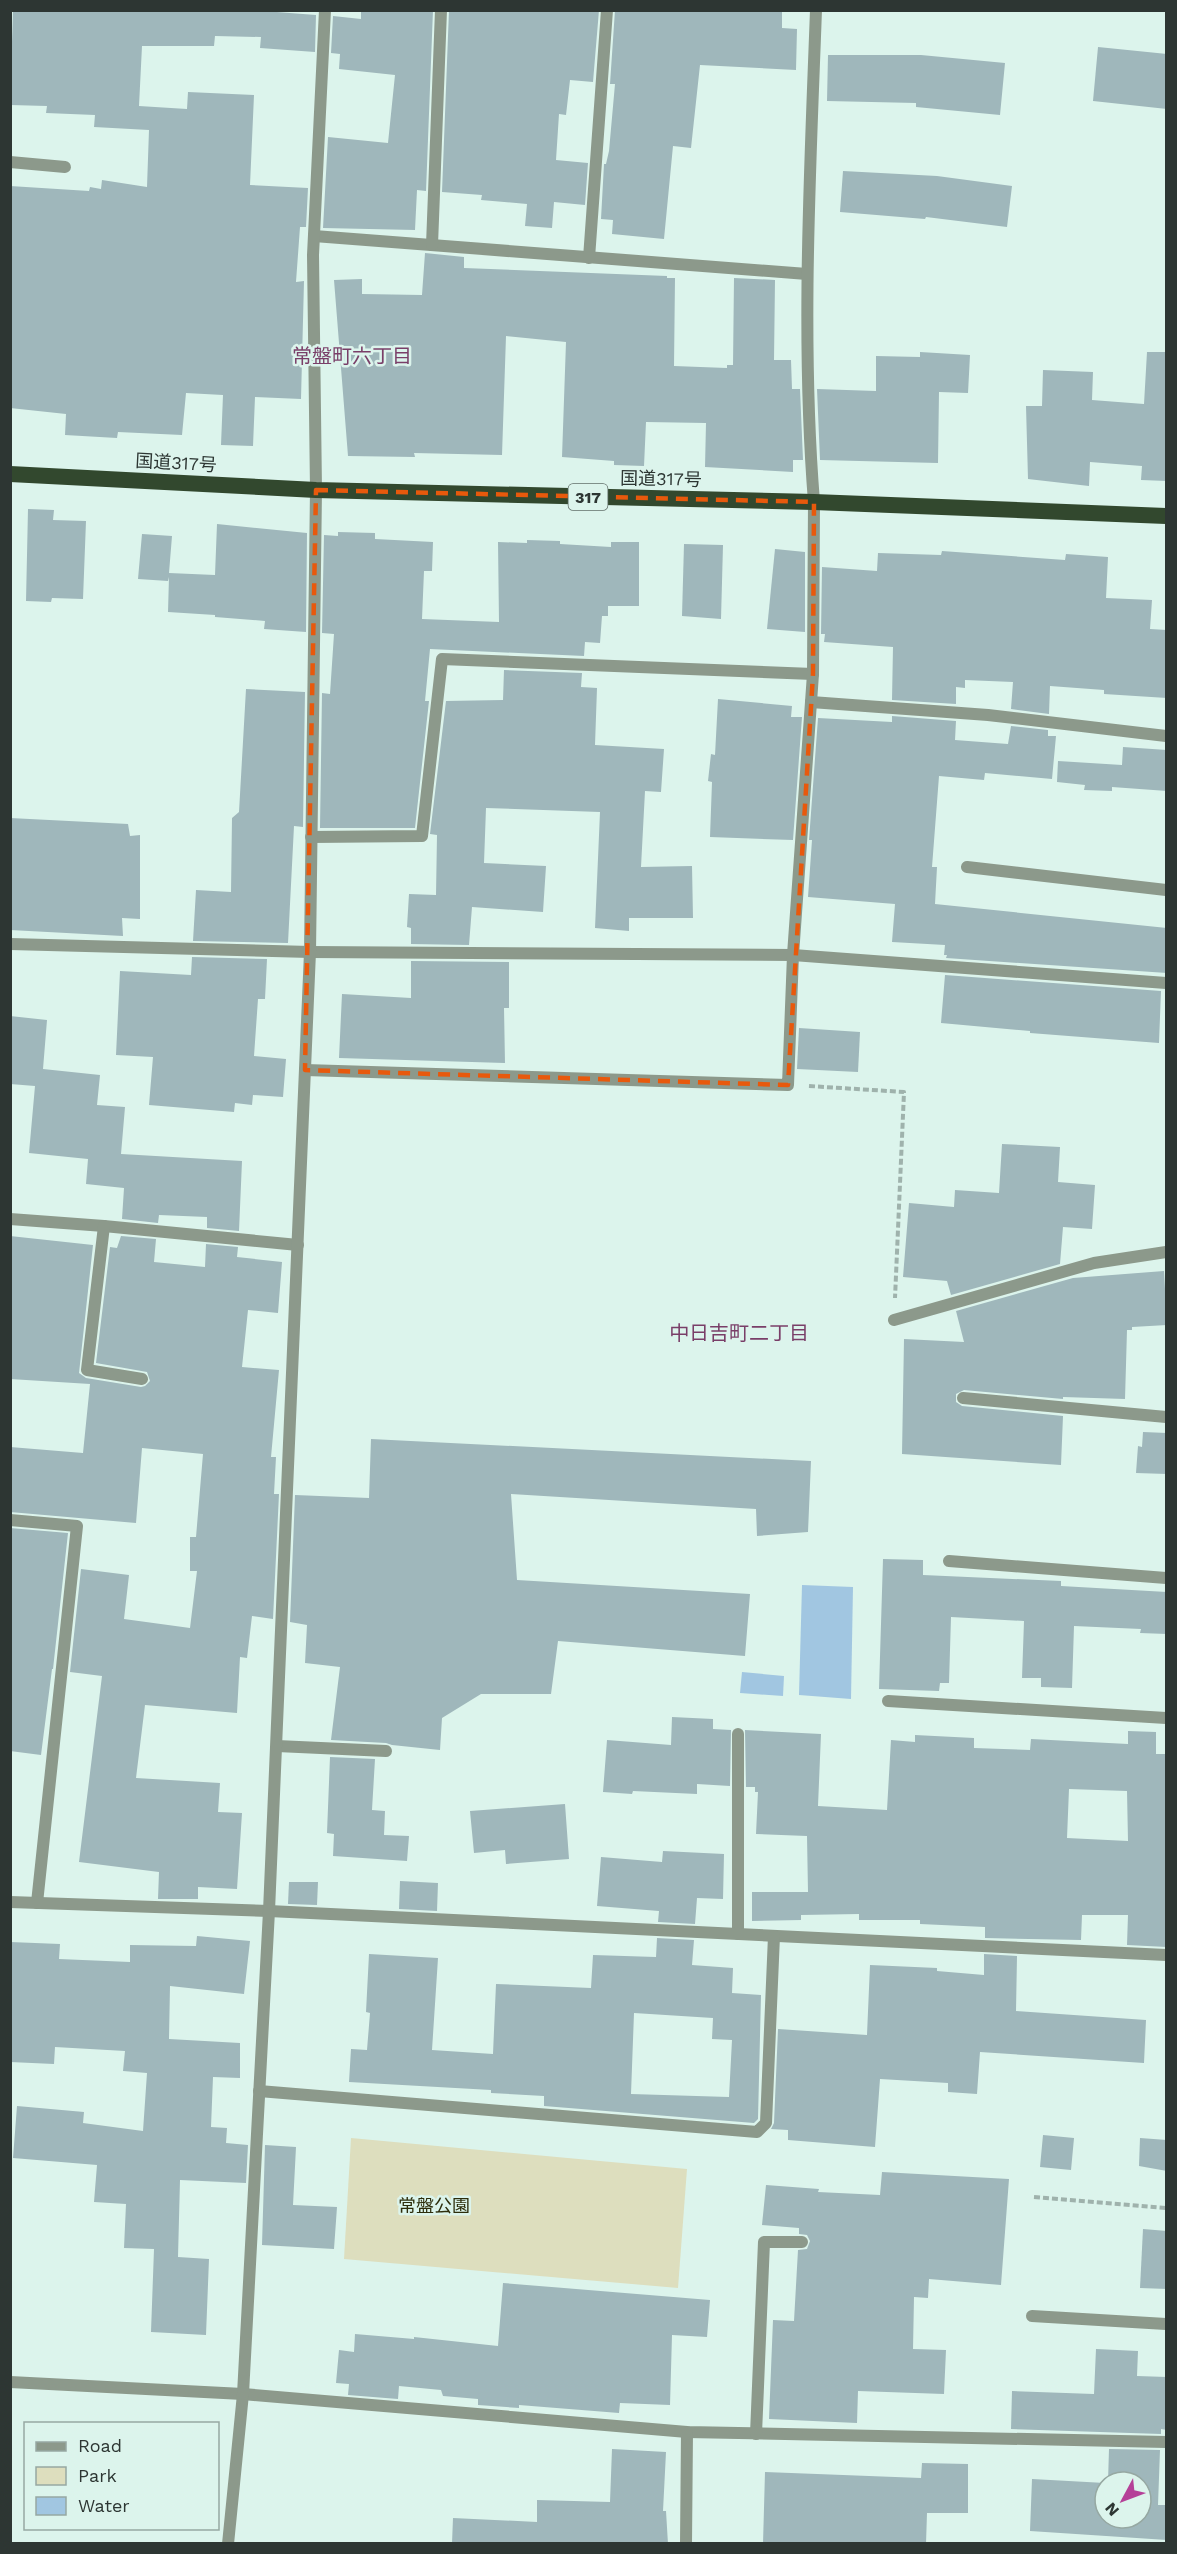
<svg xmlns="http://www.w3.org/2000/svg" width="1177" height="2554" font-family="'Work Sans','Noto Sans JP',sans-serif">
<rect width="100%" height="100%" fill="#dcf4ec"/>
<polygon fill="#dddebe" points="351,2138 687,2169 678,2288 344,2259"/>
<g fill="#a1c6e1">
<polygon points="802,1585 853,1587 851,1699 799,1695"/>
<polygon points="742,1672 784,1676 783,1696 740,1693"/>
</g>
<g fill="#9fb7bb" fill-rule="evenodd">
<polygon points="13,10 252,10 316,15 315,52 260,48 261,37 215,36 214,46 142,46 139,106 187,109 188,92 254,95 250,185 308,188 306,227 300,227 296,282 304,281 301,399 255,397 253,446 221,445 223,395 186,393 182,435 118,432 117,438 65,435 66,414 10,408 10,186 89,191 90,187 101,189 102,180 147,187 149,130 94,127 95,115 46,113 47,106 10,105"/>
<polygon points="361,10 433,10 426,191 417,190 415,230 323,228 328,137 388,143 395,75 339,69 340,54 331,53 333,16 361,19"/>
<polygon points="449,10 599,10 593,82 570,80 566,115 559,114 556,160 588,163 585,205 554,202 552,228 525,226 527,204 481,200 482,195 442,192"/>
<polygon points="615,10 782,10 782,28 797,29 796,70 700,65 691,148 673,146 664,239 612,234 613,220 601,219 604,164 606,164 609,151 615,84 610,84"/>
<polygon points="1098,47 1167,54 1167,109 1093,101"/>
<polygon points="828,55 921,55 1005,63 1000,115 916,107 916,103 827,101"/>
<polygon points="843,171 937,176 1012,186 1007,227 926,217 925,219 840,212"/>
<polygon points="425,253 464,257 464,268 667,276 667,278 675,278 674,366 727,368 727,365 733,365 734,278 775,280 774,360 791,360 792,389 800,389 803,460 793,460 793,472 705,467 706,423 646,422 644,466 614,465 614,461 562,457 566,342 506,336 502,455 414,453 415,457 348,456 334,280 362,279 362,294 422,295"/>
<polygon points="920,352 970,355 968,393 939,392 938,463 820,460 817,389 876,391 876,356 920,357"/>
<polygon points="1147,352 1167,352 1167,481 1141,480 1142,466 1090,462 1089,486 1028,479 1026,406 1042,406 1043,370 1093,372 1092,400 1144,404"/>
<polygon points="28,509 54,510 53,520 86,521 83,599 52,598 51,602 26,601"/>
<polygon points="217,524 307,533 306,632 264,629 265,621 215,617 215,615 168,612 169,577 168,581 138,579 142,534 172,536 169,573 215,575"/>
<polygon points="338,532 375,533 375,539 433,542 432,571 424,571 422,619 499,622 498,542 527,543 527,540 560,541 560,544 611,547 611,542 639,542 639,606 608,606 608,616 602,616 600,643 585,642 584,656 430,649 425,701 429,701 415,828 320,828 322,693 330,694 334,634 322,633 324,535 338,536"/>
<polygon points="684,544 723,545 721,619 682,616"/>
<polygon points="775,549 805,552 805,632 767,629"/>
<polygon points="942,551 1065,560 1066,554 1108,557 1106,598 1152,600 1150,629 1167,630 1167,698 1104,694 1104,690 1050,686 1049,714 1011,709 1013,682 965,680 965,688 956,687 956,704 892,700 893,647 824,642 825,634 821,634 822,567 877,571 878,553 941,555"/>
<polygon points="504,670 582,673 581,687 597,688 595,745 664,749 661,792 645,791 641,867 692,866 693,918 629,918 629,931 595,928 600,812 486,808 484,863 546,866 543,912 472,907 469,945 411,944 411,928 407,927 409,894 436,895 437,835 430,834 446,701 503,700"/>
<polygon points="246,689 305,692 303,827 294,826 288,943 193,941 196,890 231,892 232,818 239,812"/>
<polygon points="718,699 792,706 791,717 802,717 793,840 710,837 712,782 708,781 711,754 715,755"/>
<polygon points="892,716 956,721 955,740 1008,744 1011,726 1048,730 1048,736 1056,736 1052,779 985,773 984,780 939,776 932,867 937,867 935,904 1167,928 1167,973 946,958 947,955 944,955 945,945 892,942 895,904 808,897 812,840 809,840 818,718 892,722"/>
<polygon points="1123,747 1167,750 1167,791 1112,787 1112,791 1084,790 1085,785 1057,782 1058,761 1122,765"/>
<polygon points="10,818 128,824 130,836 140,835 140,919 122,918 123,936 10,930"/>
<polygon points="192,957 267,959 265,999 258,999 254,1056 286,1059 283,1097 253,1095 252,1105 235,1103 234,1112 149,1105 153,1057 116,1055 120,971 191,975"/>
<polygon points="411,961 509,962 509,1008 504,1008 505,1063 339,1058 342,994 411,998"/>
<polygon points="945,975 1161,991 1159,1043 1030,1033 1030,1031 941,1023"/>
<polygon points="10,1016 47,1020 43,1069 100,1075 97,1105 125,1107 121,1154 242,1161 239,1231 207,1228 207,1217 159,1215 158,1223 122,1219 124,1188 86,1184 88,1159 29,1153 35,1086 10,1084"/>
<polygon points="799,1028 860,1032 858,1072 797,1069"/>
<polygon points="1002,1144 1060,1147 1058,1182 1095,1185 1092,1229 1063,1227 1060,1264 951,1295 947,1281 903,1277 909,1203 954,1207 955,1190 999,1193"/>
<polygon points="10,1236 93,1245 79,1373 86,1378 141,1387 145,1386 150,1381 147,1372 96,1363 110,1247 117,1248 121,1236 156,1239 154,1262 205,1267 206,1244 238,1247 237,1257 282,1262 278,1313 248,1310 242,1367 279,1370 271,1457 276,1457 274,1494 279,1494 273,1619 252,1616 247,1658 240,1657 237,1713 145,1705 136,1778 220,1783 218,1812 242,1813 237,1889 198,1887 198,1899 158,1899 159,1872 79,1862 102,1676 70,1672 81,1569 129,1575 124,1619 190,1628 197,1571 190,1571 190,1537 196,1537 203,1454 142,1448 136,1523 10,1512 10,1447 83,1453 90,1384 10,1379"/>
<polygon points="1164,1271 1167,1325 1132,1327 1132,1330 1127,1330 1125,1399 1063,1397 1063,1399 964,1390 956,1394 956,1402 962,1406 1063,1416 1061,1465 902,1454 904,1339 964,1342 956,1311 1073,1278"/>
<polygon points="1143,1432 1167,1433 1167,1474 1136,1473 1138,1446 1142,1447"/>
<polygon points="371,1439 811,1461 808,1532 757,1536 756,1509 511,1494 517,1580 750,1594 745,1656 558,1641 551,1694 481,1694 442,1718 440,1750 392,1745 386,1743 331,1740 340,1667 305,1663 307,1625 290,1622 295,1495 369,1498"/>
<polygon points="10,1528 68,1533 53,1669 52,1669 41,1755 10,1751"/>
<polygon points="883,1559 923,1560 923,1575 1061,1581 1061,1586 1167,1592 1167,1634 1140,1633 1141,1629 1074,1626 1072,1688 1041,1687 1041,1678 1022,1678 1024,1621 951,1617 949,1683 940,1683 939,1691 879,1689"/>
<polygon points="672,1717 713,1719 713,1729 731,1730 730,1786 697,1784 697,1794 633,1791 632,1794 603,1792 607,1740 671,1745"/>
<path d="M745,1730l76,4 -3,72 69,4 4,-70 24,2v-7l59,3v10l56,2 1,-11 97,5v-13l28,1v22h11v193l-40,-2 1,-30h-46l-1,25 -96,-2v-11l-65,-3v-4h-61v-6l-58,1v5l-49,1v-29h56l-1,-56 -51,-2 2,-42h-3v-5h-9zM1069,1789l58,2 1,50 -61,-3z"/>
<polygon points="330,1757 375,1759 372,1810 385,1811 384,1835 409,1836 407,1861 333,1856 334,1834 327,1833"/>
<polygon points="565,1804 569,1859 506,1864 505,1850 474,1853 470,1811"/>
<polygon points="663,1851 724,1854 723,1899 697,1898 695,1924 658,1922 659,1911 597,1906 601,1857 662,1862"/>
<polygon points="400,1881 438,1883 437,1911 399,1909"/>
<polygon points="289,1882 318,1882 317,1905 288,1904"/>
<polygon points="197,1936 250,1941 244,1994 170,1986 169,2039 240,2043 240,2078 213,2077 211,2127 227,2128 226,2143 248,2145 246,2183 180,2180 178,2257 209,2259 206,2335 151,2332 154,2249 124,2248 126,2204 94,2202 97,2165 13,2158 17,2106 84,2112 83,2123 143,2131 147,2073 123,2071 125,2051 55,2047 54,2064 10,2062 10,1942 60,1944 59,1959 130,1962 130,1945 196,1946"/>
<path d="M657,1938l37,2 -2,25 41,3 -1,25 29,2 -3,124 -4,4 -210,-17v-10l-53,-3v-3l-142,-8 2,-33 16,1 3,-37 -4,-1 3,-58 69,4 -6,92 61,4 3,-70 95,4 2,-33 63,2zM634,2013l79,5 -1,21 20,1 -3,57 -98,-3z"/>
<polygon points="984,1954 1017,1956 1016,2011 1146,2020 1144,2063 980,2052 977,2094 948,2092 948,2083 880,2079 875,2147 788,2140 788,2130 771,2129 774,2123 778,2029 867,2035 870,1965 937,1968 937,1971 984,1975"/>
<polygon points="1043,2135 1074,2138 1071,2170 1040,2167"/>
<polygon points="1140,2138 1167,2140 1167,2171 1139,2166"/>
<polygon points="265,2145 296,2147 293,2205 337,2207 334,2249 262,2245"/>
<polygon points="882,2172 1009,2179 1001,2285 929,2279 928,2298 914,2297 913,2349 946,2350 944,2394 858,2391 857,2423 769,2419 773,2320 794,2321 798,2250 807,2249 810,2241 807,2235 799,2234 799,2228 762,2225 766,2185 819,2189 818,2192 880,2195"/>
<polygon points="1143,2229 1167,2231 1167,2289 1140,2288"/>
<polygon points="503,2283 710,2300 707,2337 672,2335 670,2405 620,2403 619,2413 519,2405 519,2408 478,2405 478,2399 443,2396 441,2390 399,2386 398,2399 348,2395 349,2384 336,2383 339,2350 354,2352 355,2334 414,2339 414,2337 498,2346"/>
<polygon points="1096,2349 1138,2351 1137,2376 1167,2377 1167,2430 1161,2429 1161,2434 1011,2429 1012,2391 1094,2394"/>
<polygon points="612,2449 666,2452 663,2511 666,2511 668,2544 452,2544 453,2518 537,2522 537,2500 610,2502"/>
<polygon points="1109,2449 1160,2450 1158,2505 1167,2505 1167,2540 1030,2531 1032,2479 1105,2483 1105,2518 1141,2518 1141,2482 1108,2482"/>
<polygon points="922,2463 968,2464 968,2513 927,2513 926,2544 763,2544 765,2472 921,2478"/>
</g>
<g fill="none" stroke-linecap="round" stroke-linejoin="round">
<g stroke="#9fb2ac" stroke-width="4" stroke-dasharray="6 3" stroke-linecap="butt">
<polyline points="809,1086 904,1092 895,1298"/>
<polyline points="1034,2197 1166,2208"/>
</g>
<g stroke="#8c998b" stroke-width="12">
<polyline points="10,162 65,167"/>
<polyline points="314,236 807,274"/>
<polyline points="432,245 441,10"/>
<polyline points="589,258 607,10"/>
<polyline points="811,702 988,715 1166,736"/>
<polyline points="311,837 422,836 442,659 813,674"/>
<polyline points="967,867 1166,890"/>
<polyline points="10,944 310,952 793,955 1166,983"/>
<polyline points="305,1070 788,1085 793,955 813,674 814,502"/>
<polyline points="10,1219 104,1226 298,1245"/>
<polyline points="104,1226 87,1370 142,1379"/>
<polyline points="894,1320 1094,1263 1166,1252"/>
<polyline points="963,1398 1166,1417"/>
<polyline points="10,1520 77,1526 37,1903"/>
<polyline points="949,1561 1166,1578"/>
<polyline points="888,1701 1166,1718"/>
<polyline points="738,1734 738,1934"/>
<polyline points="277,1746 386,1751"/>
<polyline points="10,1902 269,1911 1166,1955"/>
<polyline points="259,2091 757,2132 766,2123 774,1936"/>
<polyline points="1032,2316 1166,2324"/>
<polyline points="10,2382 243,2394 687,2432 1166,2442"/>
<polyline points="756,2434 764,2242 802,2242"/>
<polyline points="228,2544 243,2394 269,1911 310,952 316,490 313,255 325,10"/>
<polyline points="686,2544 687,2432"/>
</g>
<path stroke="#8c998b" stroke-width="12" d="M814,502c-13,-163 -4,-328 2,-492"/>
<polyline stroke="#32482e" stroke-width="16" points="10,474 316,490 814,502 1166,516"/>
</g>
<path fill="none" stroke="#e8590c" stroke-width="4.5" stroke-dasharray="12 8" stroke-linejoin="round" d="M316,490l498,12 -1,172 -25,411 -483,-15z"/>
<g text-anchor="middle" stroke-width="5" stroke-linejoin="round" paint-order="stroke">
<rect fill="#dcf4ec" stroke="#626f6a" stroke-width="1.5" x="568.5" y="484" width="39" height="26" rx="4.5"/>
<g font-size="16" font-weight="bold" fill="#2d3633">
<text x="588" y="503">317</text>
</g>
<g font-size="18" fill="#2d3633" stroke="#dcf4ec">
<text transform="translate(176 463) rotate(3)" y="6">国道317号</text>
<text transform="translate(661 479) rotate(1)" y="6">国道317号</text>
</g>
<g font-size="18" fill="#2d2d0b" stroke="#dcf4ec">
<text x="434" y="2212">常盤公園</text>
</g>
<g font-size="20" fill="#793e68" stroke="#dcf4ec">
<text x="352" y="363">常盤町六丁目</text>
<text x="739" y="1340">中日吉町二丁目</text>
</g>
</g>
<rect width="1177" height="2554" fill="none" stroke="#2d3633" stroke-width="24"/>
<rect x="24" y="2422" width="195" height="108" fill="#dcf4ec" stroke="#96a8a2" stroke-width="1.5"/>
<rect x="36" y="2442" width="30" height="9" fill="#8c998b" stroke="#96a8a2" stroke-width="1.5"/>
<text x="78" y="2452" font-size="18" fill="#2d3633">Road</text>
<rect x="36" y="2467" width="30" height="18" fill="#dddebe" stroke="#96a8a2" stroke-width="1.5"/>
<text x="78" y="2482" font-size="18" fill="#2d3633">Park</text>
<rect x="36" y="2497" width="30" height="18" fill="#a1c6e1" stroke="#96a8a2" stroke-width="1.5"/>
<text x="78" y="2512" font-size="18" fill="#2d3633">Water</text>
<g transform="translate(1123 2500) rotate(229)"><circle r="28" fill="#dcf4ec" stroke="#96a8a2" stroke-width="1.5"/>
<path d="M0-4.5L10 22L0 15L-10 22Z" fill="#b54098"/>
<text y="-9" font-size="16" font-weight="bold" text-anchor="middle" fill="#2d3633">N</text>
</g>
</svg>
